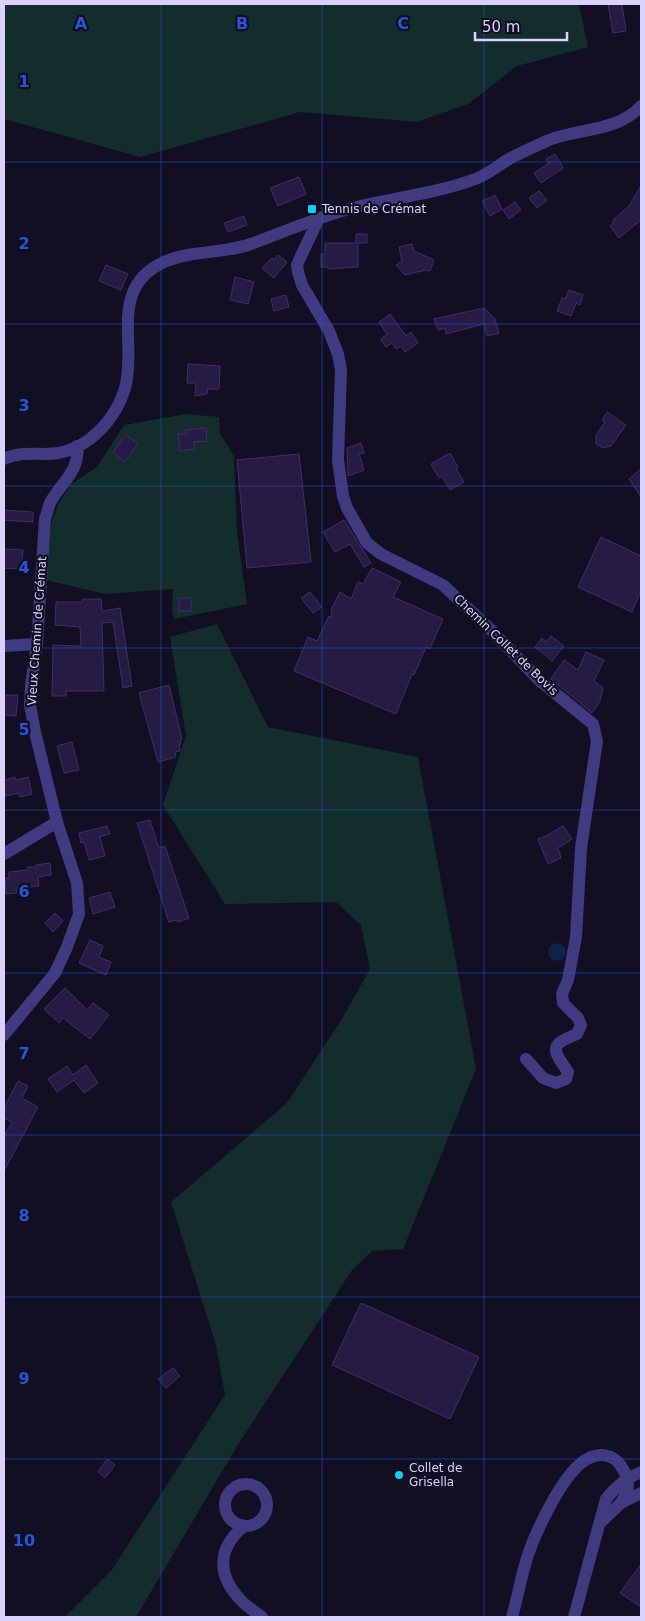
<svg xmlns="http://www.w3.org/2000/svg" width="645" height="1621" font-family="'DejaVu Sans',sans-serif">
<rect width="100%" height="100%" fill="#130f23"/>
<g fill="#122d2c">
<polygon points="4,4 579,4 588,47 517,66 468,104 417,122 300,112 140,157 4,119"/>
<polygon points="186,414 219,417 220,434 234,456 237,532 247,604 174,619 172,611 173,589 105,594 46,580 51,524 58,505 71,484 97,467 124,425"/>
<polygon points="217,624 268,727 418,757 476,1069 403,1249 372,1251 352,1270 239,1443 136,1617 65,1617 111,1571 225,1395 216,1345 171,1202 287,1103 342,1019 370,969 361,925 336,902 225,904 163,805 186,736 170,637"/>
</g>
<circle fill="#0f2346" cx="557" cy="952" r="9"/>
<g fill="#251b43" stroke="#3d2e6e">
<polygon points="608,4 622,4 626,31 613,33"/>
<polygon points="555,154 563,168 541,183 534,173 549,163 546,159"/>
<polygon points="299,177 306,194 278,206 270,188"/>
<polygon points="641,186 641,220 619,238 610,226 614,222 613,220 629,206"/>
<polygon points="539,191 547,200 537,208 529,198"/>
<polygon points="495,195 502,209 490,216 482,201"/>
<polygon points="515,202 521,210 509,219 503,210"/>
<polygon points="244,216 247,225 228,232 224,223"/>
<polygon points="356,234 367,234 367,243 358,243 358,267 328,269 328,267 321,267 321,254 325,254 325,243 356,243"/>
<polygon points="412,244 414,251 434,260 430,271 426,270 405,275 396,265 402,261 399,247"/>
<polygon points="278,255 287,262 274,278 262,268 272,258 274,260"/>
<polygon points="106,265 128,274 121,290 99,281"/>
<polygon points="235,277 254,282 248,304 230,300"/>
<polygon points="569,290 583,295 580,305 576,303 571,316 557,311 562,298 565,299"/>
<polygon points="286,295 289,307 274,311 271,299"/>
<polygon points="479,309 485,309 495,319 499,333 487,336 484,324 446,334 445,328 438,330 434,319"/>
<polygon points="390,314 406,336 411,332 418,343 405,352 401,346 396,349 392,343 386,347 381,339 387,334 379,322"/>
<polygon points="188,364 220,366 219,389 208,389 207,394 195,396 196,383 187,383"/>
<polygon points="607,412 626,425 611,446 603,448 596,444 596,435 605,422 602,420"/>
<polygon points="206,428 207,441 194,442 195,449 180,451 178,434 187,434 186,430"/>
<polygon points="126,435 138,444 125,462 113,452"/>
<polygon points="361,443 364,453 359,454 364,470 348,476 347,448"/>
<polygon points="450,453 458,467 456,468 464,482 450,490 442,476 439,478 431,464"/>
<polygon points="299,454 311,562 247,568 237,460"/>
<polygon points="641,469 641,497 629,479"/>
<polygon points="4,510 33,512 33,522 4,520"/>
<polygon points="344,520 371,563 364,567 350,544 335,552 323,532"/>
<polygon points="601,537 641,556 641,591 632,612 578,587"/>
<polygon points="4,549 23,550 22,569 4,568"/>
<polygon points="372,568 401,582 393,597 443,619 430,649 426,647 414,675 412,674 396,714 294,671 308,637 317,641 329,616 331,618 332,608 340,592 351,599 358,582 363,584"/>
<polygon points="310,592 322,607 313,613 301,598"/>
<rect x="179" y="598" width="12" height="13"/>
<polygon points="83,599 101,599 102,611 120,608 132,686 123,688 113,622 102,623 104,691 66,691 66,696 52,696 53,645 81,646 80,627 55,625 56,602 82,602"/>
<polygon points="551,636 564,646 552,661 535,647 542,638 546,642"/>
<polygon points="586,652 604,660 594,681 603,688 600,701 592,713 551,679 564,660 578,670"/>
<polygon points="169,685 182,739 180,739 181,744 179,745 180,751 175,752 176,757 158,762 139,693"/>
<polygon points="4,695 18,695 16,716 4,715"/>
<polygon points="72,742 79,770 64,773 57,746"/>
<polygon points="15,777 16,780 28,777 32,794 20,797 19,793 5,796 4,780"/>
<polygon points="150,820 159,848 165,846 189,918 178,922 177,920 169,922 137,823"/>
<polygon points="107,826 110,834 99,837 100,837 105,856 89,860 84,842 81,843 79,833"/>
<polygon points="563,826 572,839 558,848 561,858 548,864 538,839 548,835"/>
<polygon points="50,863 51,875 38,877 39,886 16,888 17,893 6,894 5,878 9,878 9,872 28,870 28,867 36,867 36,865"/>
<polygon points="110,892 115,907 93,914 89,898"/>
<polygon points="55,913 63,921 53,932 45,923"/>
<polygon points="90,940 103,946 99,957 111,962 106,975 79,963"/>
<polygon points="65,988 87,1010 93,1003 109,1015 90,1039 63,1018 59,1023 44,1009"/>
<polygon points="86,1065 98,1083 84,1093 74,1080 57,1092 48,1079 67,1066 73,1075"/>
<polygon points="18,1081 28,1086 22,1098 38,1107 4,1171 4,1136 12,1122 4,1118 4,1108"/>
<polygon points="361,1303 479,1357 450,1419 332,1365"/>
<polygon points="173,1368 180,1376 166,1388 158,1379"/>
<polygon points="107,1459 115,1465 105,1478 98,1472"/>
<polygon points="641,1564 641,1607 620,1593"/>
</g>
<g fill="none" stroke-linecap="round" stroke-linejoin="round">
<g stroke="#403b80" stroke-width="12">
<path d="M319,218l-19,40 -3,7 1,7 4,13 27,46 9,23 3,16 -3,90 5,36 4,12 20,35 14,11 62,31 48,45 48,50 54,44 4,17 -16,107 -5,89 -8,43 -6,14 1,9 15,15 3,7 -4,9c-27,11 -26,14 -9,38l-2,7 -10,4 -13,-5 -17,-19"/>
<path d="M4,459c18,-9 36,-3 55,-6 14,-3 29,-11 39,-21 13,-12 24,-30 28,-48 10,-43 -17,-97 38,-122 27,-12 59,-8 87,-18 35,-13 69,-28 106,-37 40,-10 82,-14 121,-29 11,-5 21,-13 31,-19 13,-7 27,-13 40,-19 31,-12 68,-8 92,-34"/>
<polyline points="4,646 37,644"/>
<polyline points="4,854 57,822"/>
<path d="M4,1035l51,-62 12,-26 12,-33 -2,-31 -20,-61 -22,-90 -5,-27 1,-19 6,-42 8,-125c2,-5 3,-11 5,-16 10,-19 31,-33 27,-57"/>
<circle cx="246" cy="1505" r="21"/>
<polyline points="601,1522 621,1503 641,1493"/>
<path d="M244,1526c-25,21 -28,46 -6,71 6,8 16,14 24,20"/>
<path d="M512,1617c5,-17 8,-35 13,-52 7,-27 34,-83 55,-101 15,-13 34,-13 44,7 2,4 4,10 4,14 0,6 -4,13 -7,18"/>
<path d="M574,1617l32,-118c10,-13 20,-21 35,-27"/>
</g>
</g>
<path fill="none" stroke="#2655da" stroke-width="1" stroke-opacity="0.55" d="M161,4v1613M322,4v1613M484,4v1613M4,162h637M4,324h637M4,486h637M4,648h637M4,810h637M4,973h637M4,1135h637M4,1297h637M4,1459h637"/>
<g fill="#08d5f3" stroke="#130f23" stroke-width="2">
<rect x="307" y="204" width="10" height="10" rx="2.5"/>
<circle cx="399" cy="1475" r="5"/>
</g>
<g text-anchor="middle" stroke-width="4.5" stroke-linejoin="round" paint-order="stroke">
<g font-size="12" fill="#d8d2fd" stroke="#130f23" text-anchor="start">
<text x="322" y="213">Tennis de Crémat</text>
<text x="409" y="1472">Collet de<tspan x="409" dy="14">Grisella</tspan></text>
</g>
<g font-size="12" fill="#d8d2fd" stroke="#130f23">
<text transform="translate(37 631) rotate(-86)" y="4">Vieux Chemin de Crémat</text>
<text transform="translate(506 645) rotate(44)" y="4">Chemin Collet de Bovis</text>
</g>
</g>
<g font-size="16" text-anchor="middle" font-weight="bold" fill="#2655da" stroke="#130f23" stroke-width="4.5" stroke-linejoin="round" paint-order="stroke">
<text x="81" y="29">A</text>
<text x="242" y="29">B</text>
<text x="403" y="29">C</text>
<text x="24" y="87">1</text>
<text x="24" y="249">2</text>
<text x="24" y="411">3</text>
<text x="24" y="573">4</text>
<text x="24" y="735">5</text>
<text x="24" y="897">6</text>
<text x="24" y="1059">7</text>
<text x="24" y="1221">8</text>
<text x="24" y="1384">9</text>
<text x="24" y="1546">10</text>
</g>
<rect width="645" height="1621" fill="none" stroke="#d8d2fd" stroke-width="10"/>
<path d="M475 32v8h92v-8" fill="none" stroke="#d8d2fd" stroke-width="2.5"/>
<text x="482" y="32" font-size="15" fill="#d8d2fd" stroke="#130f23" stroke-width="4" paint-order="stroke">50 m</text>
</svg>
